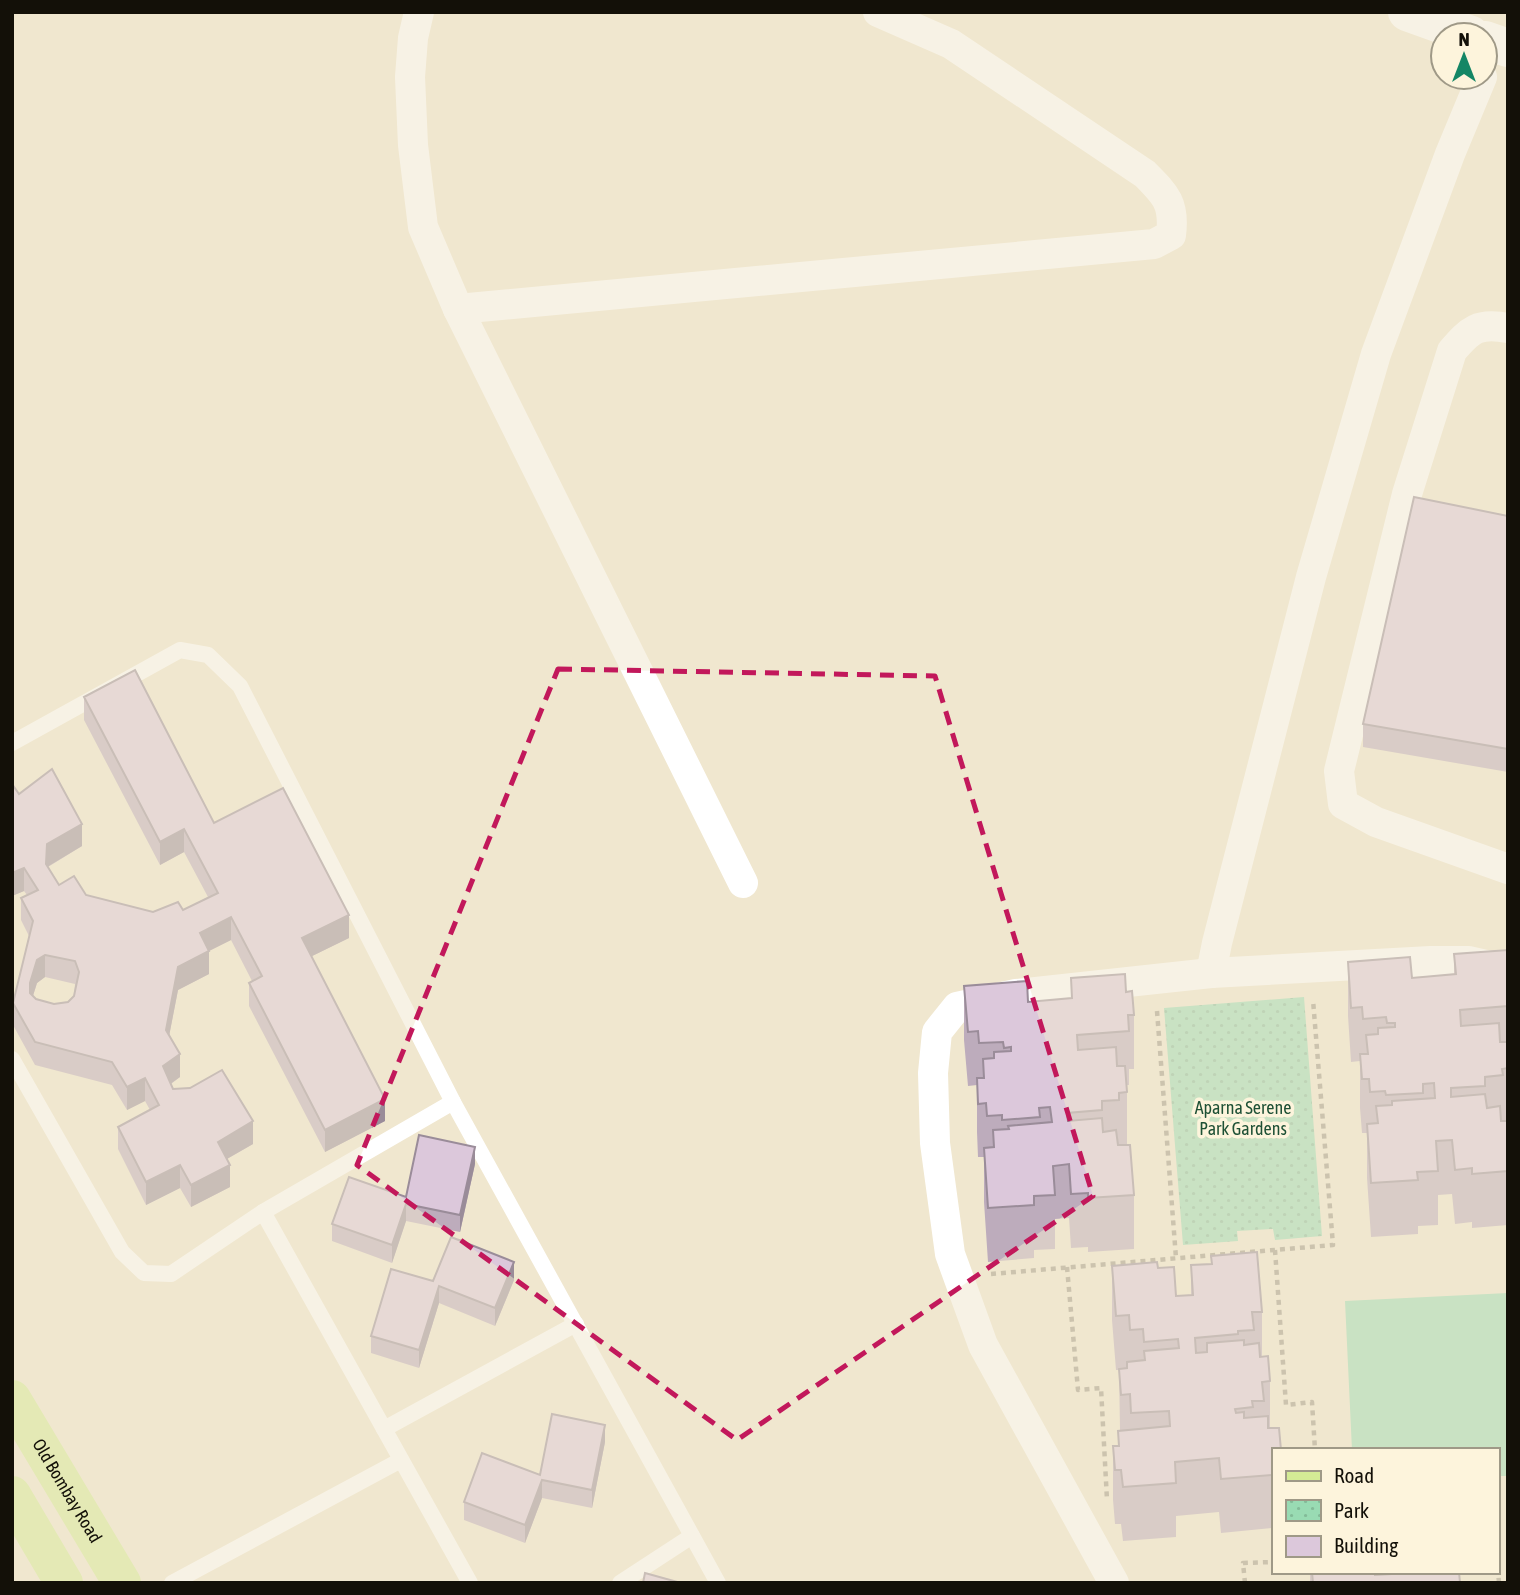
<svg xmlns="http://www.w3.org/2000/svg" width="1520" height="1595" font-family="'Asap Condensed',sans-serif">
<defs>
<pattern id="park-dots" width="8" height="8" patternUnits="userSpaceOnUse" patternTransform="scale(1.75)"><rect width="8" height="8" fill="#99dbb3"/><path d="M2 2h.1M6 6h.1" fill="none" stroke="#83bb98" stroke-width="1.8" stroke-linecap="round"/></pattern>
</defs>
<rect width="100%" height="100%" fill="#f0e7cf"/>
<polygon fill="#99dbb3" points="1508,1293 1508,1476 1497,1476 1497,1450 1352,1450 1345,1301"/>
<polygon fill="url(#park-dots)" points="1304,997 1322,1236 1275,1240 1273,1229 1237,1231 1238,1241 1183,1245 1164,1008"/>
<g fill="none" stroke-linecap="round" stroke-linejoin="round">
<g stroke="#9f9886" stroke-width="4.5" stroke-dasharray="5 5" stroke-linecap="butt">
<polyline points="1157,1011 1176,1258"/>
<polyline points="1275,1250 1286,1405 1312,1402 1315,1450"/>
<polyline points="1067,1267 1078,1390 1101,1388 1107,1500"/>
<polyline points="991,1274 1333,1245 1313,1000"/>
<polyline points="1497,1558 1499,1583"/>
<polyline points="1245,1583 1243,1563 1273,1562"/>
</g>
<g stroke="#fff" stroke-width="16">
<polyline points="12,743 180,650 208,655 240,686 453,1102 718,1583"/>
<polyline points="12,1059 122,1252 144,1273 171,1274 263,1212 453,1102"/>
<polyline points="263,1212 470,1583"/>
<polyline points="384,1429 576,1324"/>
<polyline points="172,1583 401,1460"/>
<polyline points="620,1583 692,1536"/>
</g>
<g stroke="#fff" stroke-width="30">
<polyline points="419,12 413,38 410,77 413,145 423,227 458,309 743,883"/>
<path d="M458,309l696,-65 17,-9c4,-31 -5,-40 -26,-61l-194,-130 -73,-32"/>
<path d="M1508,328c-30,-6 -38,2 -56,23l-45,143 -68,277 4,33 33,18 132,47"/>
<polyline points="1211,973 1217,943 1311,577 1376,354 1450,154 1482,77"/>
<polyline points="1114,1583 983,1345 950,1254 935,1143 933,1073 937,1032 957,1007 1016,994 1211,973 1431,961 1468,961 1499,968 1508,974"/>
</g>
<g stroke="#fff" stroke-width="38">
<polyline points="1407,12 1471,35"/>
<polyline points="1485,40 1508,48"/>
</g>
<g stroke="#d4eb95" stroke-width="38">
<path id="s1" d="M12,1399l110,184"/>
<polyline points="12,1495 64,1583"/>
</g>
</g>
<g fill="#bdacbc" fill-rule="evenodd">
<polygon points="1508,516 1508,772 1363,747 1363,724"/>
<path d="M84,697l130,126 135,115 -37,18 73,165 -60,31 -76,-146v-23l3,-2 -21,-41 -22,11v23l-31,16 -9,46 11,41 -9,7 2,5 80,55 -26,15 3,28 -39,20 -11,-19 -34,17 -28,-56v-22l32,-17 -5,-9 -18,9 -15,-25 -77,-20 -22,-40v-22l16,-67 -8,-16v-22l6,-3 -3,-4 -12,5v-112l7,10 63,52 -34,21 11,18 27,10 67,17 30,-2 25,-13 -24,-45 -24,13 -76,-145zM45,977l30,7 -1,12 -6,6 -14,2 -18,-5 -3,-3 4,-13z"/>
<polygon points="1508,950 1508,1225 1472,1228 1472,1222 1455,1224 1452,1194 1438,1195 1438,1225 1418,1226 1418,1234 1371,1237 1367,1178 1367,1133 1362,1133 1360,1108 1360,1061 1351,1062 1348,1016 1348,962 1412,978 1454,975 1454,954"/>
<polygon points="1071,978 1126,992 1134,1015 1134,1069 1129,1069 1129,1085 1127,1085 1127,1145 1134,1195 1134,1249 1088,1252 1088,1247 1071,1248 1069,1218 1055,1219 1055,1249 1034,1250 1034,1258 988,1262 984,1202 984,1157 978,1157 977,1132 977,1085 968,1086 964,1040 964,986 1028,1002 1071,999"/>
<polygon points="475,1164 460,1232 406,1221 392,1263 332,1241 332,1224 406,1197"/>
<polygon points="1191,1265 1262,1312 1262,1356 1270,1381 1270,1428 1273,1450 1273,1528 1221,1533 1219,1512 1176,1516 1176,1537 1123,1541 1121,1524 1115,1524 1113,1500 1113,1446 1118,1446 1118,1431 1120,1430 1119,1370 1116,1370 1112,1320 1112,1266 1158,1268 1176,1296 1191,1295"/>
<polygon points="514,1280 495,1326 439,1303 419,1368 371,1353 371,1336 433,1281"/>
<polygon points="605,1442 592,1508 542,1498 525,1543 464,1520 464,1502 540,1475"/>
<polygon points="1310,1572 1375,1572 1375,1575 1389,1574 1389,1572 1459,1572 1460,1583 1310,1583"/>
</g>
<g fill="#9a8c99">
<polygon points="82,824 82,846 47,867 46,864 47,844"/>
<polygon points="184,829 184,852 160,865 160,842"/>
<polygon points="24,868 24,891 12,896 12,873"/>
<polygon points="349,915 349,938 302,961 302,938"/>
<polygon points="231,917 231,940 209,951 209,974 178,990 166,1052 166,1030 178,967 200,933"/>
<polygon points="45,955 45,977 37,983 30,1005 30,983 37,960"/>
<polygon points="180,1054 180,1077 163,1089 163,1066"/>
<polygon points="145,1078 145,1101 127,1110 127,1087"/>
<polygon points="385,1099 385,1121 325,1152 325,1130"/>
<polygon points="253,1121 253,1144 218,1164 218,1142"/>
<polygon points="475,1147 475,1164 460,1232 460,1215"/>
<polygon points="180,1165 180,1188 146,1205 146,1182"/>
<polygon points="230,1165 230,1187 191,1207 191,1185"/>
<polygon points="406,1204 406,1221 392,1263 392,1245"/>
<polygon points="514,1262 514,1280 495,1326 495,1308"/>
<polygon points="439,1286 439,1303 419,1368 419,1350"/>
<polygon points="605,1425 605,1442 592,1508 592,1490"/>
<polygon points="542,1480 542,1498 525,1543 525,1525"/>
</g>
<g fill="#dcc8db" stroke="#9a8c99" stroke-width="2" fill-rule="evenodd">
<polygon points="1414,497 1508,516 1508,749 1363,724"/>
<path d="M135,670l79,153 69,-35 66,127 -47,23 83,161 -60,31 -76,-147 13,-7 -31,-59 -31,16 9,18 -31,16 -12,63 14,24 -17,12 10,23 17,-1 32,-18 31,51 -35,21 12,23 -39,20 -11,-20 -34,17 -28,-55 41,-22 -14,-27 -18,9 -15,-25 -77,-20 -22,-39 20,-82 -12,-23 17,-8 -14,-22 -12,5v-89l7,10 33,-25 30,55 -35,20 -1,20 13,21 15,-9 12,19 67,17 25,-10 5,8 35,-17 -34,-64 -24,13 -76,-145zM45,955l30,6 4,11 -5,24 -6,6 -14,2 -18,-5 -6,-6v-10l7,-23z"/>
<polygon points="1508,950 1508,1006 1460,1010 1461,1026 1499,1023 1500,1042 1508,1042 1508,1068 1502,1069 1503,1075 1485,1077 1485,1086 1451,1088 1451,1097 1485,1094 1487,1108 1500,1106 1501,1121 1508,1121 1508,1171 1472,1174 1472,1168 1455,1170 1452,1140 1436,1141 1438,1171 1417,1172 1418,1180 1371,1183 1367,1124 1378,1123 1376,1106 1392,1105 1392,1101 1435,1098 1434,1083 1423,1084 1423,1093 1386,1095 1385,1091 1370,1092 1369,1079 1362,1079 1360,1054 1368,1054 1366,1035 1378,1034 1378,1028 1395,1027 1395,1023 1387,1023 1386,1017 1363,1019 1362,1007 1351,1008 1348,962 1410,957 1412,978 1456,974 1454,954"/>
<polygon points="1125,974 1126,992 1132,991 1134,1015 1128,1015 1129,1031 1077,1035 1078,1050 1116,1047 1117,1066 1125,1066 1127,1092 1119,1093 1119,1100 1102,1101 1102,1110 1067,1113 1068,1121 1102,1118 1103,1132 1116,1130 1118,1145 1130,1145 1134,1195 1088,1198 1088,1193 1071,1194 1069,1164 1053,1166 1055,1195 1034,1196 1034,1205 988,1208 984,1148 994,1147 993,1130 1009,1129 1008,1126 1052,1122 1050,1107 1039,1108 1040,1117 1002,1120 1002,1115 987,1116 986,1103 978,1104 977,1078 984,1078 983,1059 994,1058 994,1052 1011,1051 1011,1047 1004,1048 1003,1042 979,1043 978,1031 968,1032 964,986 1027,981 1028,1002 1072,998 1071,978"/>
<polygon points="419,1135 475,1147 460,1215 406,1204 392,1245 332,1224 349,1177 406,1197"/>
<polygon points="451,1237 514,1262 495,1308 439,1286 419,1350 371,1336 391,1269 433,1281"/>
<polygon points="1257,1252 1262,1312 1252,1312 1254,1330 1238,1331 1238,1334 1195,1338 1196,1353 1207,1352 1207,1343 1244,1340 1244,1345 1259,1343 1260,1357 1268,1356 1270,1381 1262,1382 1264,1401 1252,1401 1253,1407 1235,1409 1236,1413 1244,1412 1244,1418 1268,1416 1268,1428 1279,1428 1281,1450 1273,1450 1273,1475 1221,1479 1219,1458 1175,1462 1176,1483 1123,1487 1121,1470 1115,1470 1113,1446 1119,1446 1118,1431 1170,1426 1169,1411 1131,1413 1130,1394 1121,1395 1119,1369 1127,1368 1127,1362 1145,1360 1144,1351 1179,1348 1178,1339 1144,1342 1143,1329 1130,1330 1129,1315 1116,1316 1112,1266 1157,1262 1158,1268 1174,1267 1176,1296 1193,1295 1191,1265 1212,1264 1211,1256"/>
<polygon points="552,1414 605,1425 592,1490 542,1480 525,1525 464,1502 482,1453 540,1475"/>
<polygon points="1312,1572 1375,1572 1375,1575 1391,1574 1391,1572 1459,1572 1460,1583 1313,1583"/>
<polygon points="645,1573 681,1583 643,1583"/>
</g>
<path d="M0 0H1520V1595H0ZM558,669l377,7 158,520 -356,244 -380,-275z" fill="#f0e7cf" fill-opacity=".55" fill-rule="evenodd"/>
<path fill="none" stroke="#c2185b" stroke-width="5" stroke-dasharray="14 9" stroke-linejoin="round" d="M558,669l377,7 158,520 -356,244 -380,-275z"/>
<g text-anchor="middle" stroke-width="7" stroke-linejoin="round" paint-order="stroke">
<g font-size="18" fill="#1e5035" stroke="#fdf4dc">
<text x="1243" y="1114">Aparna Serene<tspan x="1243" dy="21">Park Gardens</tspan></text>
</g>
<g font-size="18" fill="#131008" stroke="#fdf4dc">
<text dy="6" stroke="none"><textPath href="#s1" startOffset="107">Old Bombay Road</textPath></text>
</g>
</g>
<rect width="1520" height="1595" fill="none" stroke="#131008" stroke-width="28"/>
<rect x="1272" y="1448" width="228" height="126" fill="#fdf4dc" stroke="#9f9987" stroke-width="2"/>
<rect x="1286" y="1471" width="35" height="10" fill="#d4eb95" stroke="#9f9987" stroke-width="2"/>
<text x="1334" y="1483" font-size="21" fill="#131008">Road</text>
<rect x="1286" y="1500" width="35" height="21" fill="url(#park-dots)" stroke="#9f9987" stroke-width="2"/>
<text x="1334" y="1518" font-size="21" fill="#131008">Park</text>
<rect x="1286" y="1536" width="35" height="21" fill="#dcc8db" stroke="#9f9987" stroke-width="2"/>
<text x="1334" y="1553" font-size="21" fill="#131008">Building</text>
<g transform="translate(1464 56)"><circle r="33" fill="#fdf4dc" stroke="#9f9987" stroke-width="2"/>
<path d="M0-5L12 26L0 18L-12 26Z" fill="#148665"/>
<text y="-10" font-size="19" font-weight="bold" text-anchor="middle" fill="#131008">N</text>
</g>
</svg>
